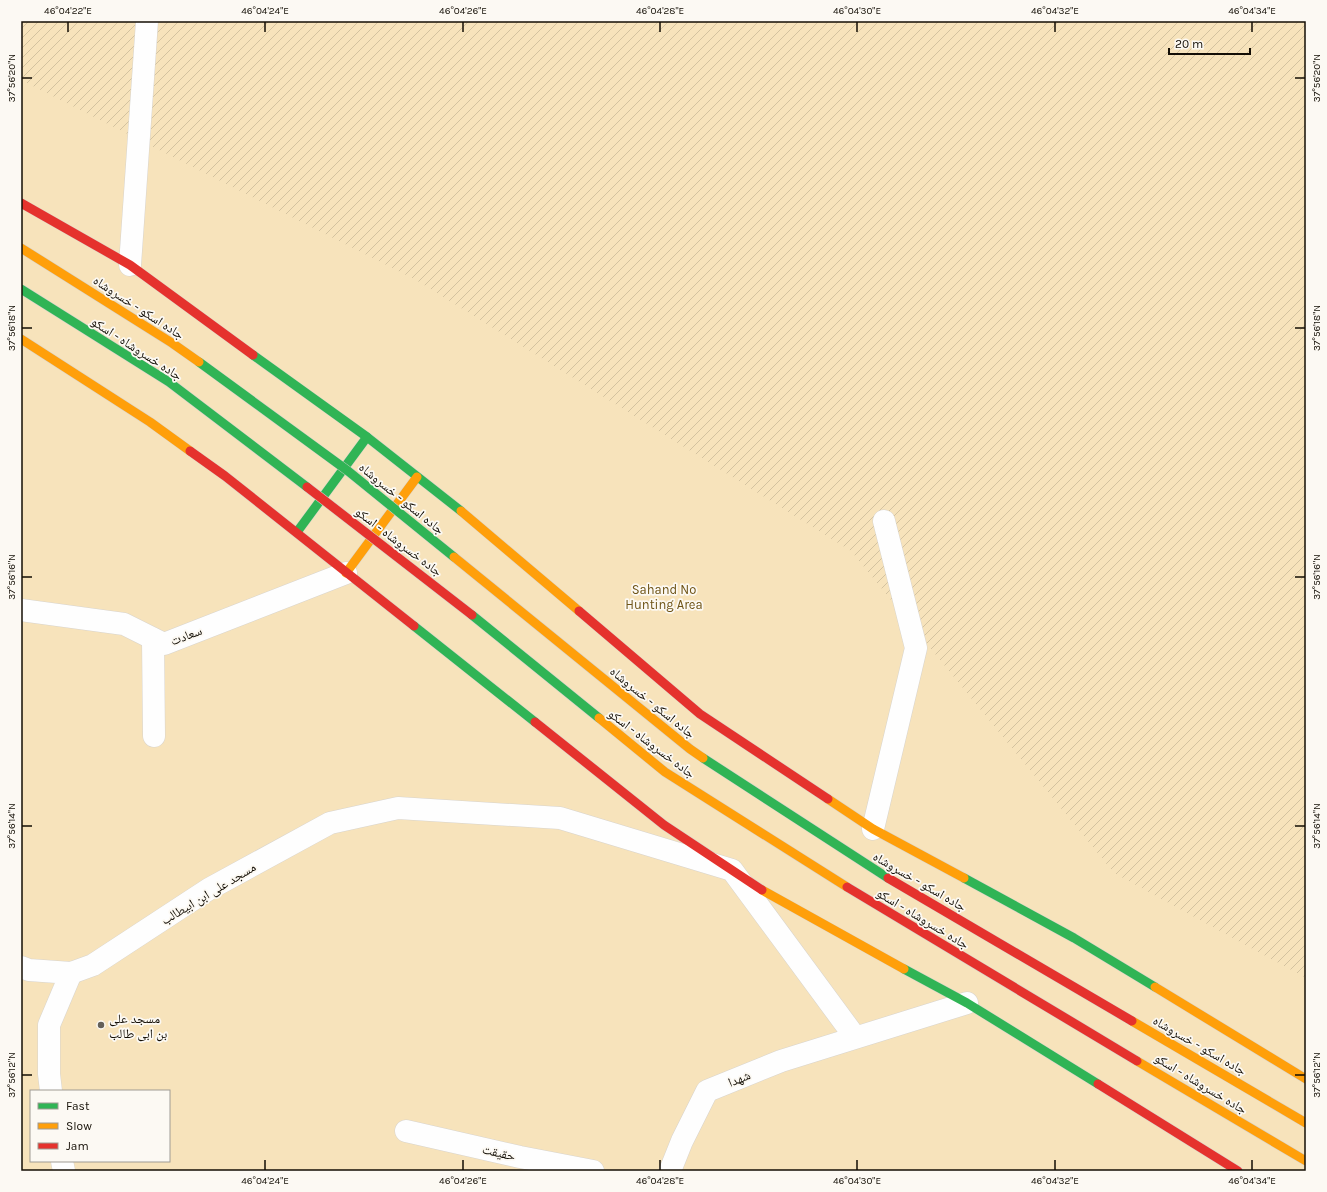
<svg xmlns="http://www.w3.org/2000/svg" width="1327" height="1192" font-family="Karla,'Noto Naskh Arabic',sans-serif">
<defs>
<pattern id="garden-furrows" width="10" height="10" patternUnits="userSpaceOnUse"><rect width="10" height="10" fill="#f7e3bb"/><path d="M-1 1l2-2M0 10L10 0M9 11l2-2" fill="none" stroke="#d3c29f"/></pattern>
</defs>
<rect width="100%" height="100%" fill="#faf8f5"/>
<path fill="#f7e3bb" fill-rule="evenodd" d="M21,21h1285v1150h-1285zM31,1091h138v70h-138z"/>
<polygon fill="url(#garden-furrows)" points="21,21 1306,21 1306,978 1114,873 851,551 416,280 21,80"/>
<g fill="none" stroke-linecap="round" stroke-linejoin="round">
<g stroke="#d8d4cd" stroke-width="23">
<g id="street">
<polyline points="130,265 147,21"/>
<polyline points="21,610 124,624 164,644 346,573"/>
<polyline points="153,639 154,736"/>
<polyline points="873,829 916,648 884,521"/>
<polyline points="21,967 29,970 71,973 93,965 209,889 330,823 398,808 560,818 732,870 855,1037"/>
<polyline points="51,1091 49,1074 49,1025 71,973"/>
<polyline points="406,1131 520,1157 593,1171"/>
<polyline points="62,1161 64,1171"/>
<polyline points="670,1171 682,1141 707,1091 781,1061 967,1003"/>
</g>
</g>
<g stroke="#d8d4cd" stroke-width="10">
<g id="fast">
<polyline points="253,355 367,437 461,511"/>
<polyline points="297,532 367,437"/>
<polyline points="414,626 535,722"/>
<polyline points="964,878 1074,938 1155,987"/>
<polyline points="904,969 967,1003 1098,1084"/>
</g>
</g>
<g stroke="#d8d4cd" stroke-width="10">
<g id="slow">
<polyline points="21,339 150,422 190,451"/>
<polyline points="461,511 579,611"/>
<polyline points="346,573 417,477"/>
<polyline points="828,799 873,829 964,878"/>
<polyline points="762,890 904,969"/>
<polyline points="1155,987 1306,1079"/>
</g>
</g>
<g stroke="#d8d4cd" stroke-width="10">
<g id="jam">
<polyline points="21,203 130,265 253,355"/>
<polyline points="190,451 225,476 414,626"/>
<polyline points="579,611 700,714 828,799"/>
<polyline points="535,722 664,825 762,890"/>
<polyline points="1098,1084 1238,1171"/>
</g>
</g>
<use href="#street" stroke="#fefefe" stroke-width="22"/>
<use href="#fast" stroke="#30b455" stroke-width="9"/>
<use href="#slow" stroke="#ff9f0a" stroke-width="9"/>
<use href="#jam" stroke="#e5322d" stroke-width="9"/>
<g stroke="#d3d1ce" stroke-width="10" stroke-linecap="butt">
<g id="fast-bridge">
<polyline points="21,289 169,382 307,487"/>
<polyline points="199,362 348,471 454,557"/>
<polyline points="472,615 599,718"/>
<polyline points="703,758 888,878"/>
</g>
</g>
<g stroke="#d3d1ce" stroke-width="10" stroke-linecap="butt">
<g id="slow-bridge">
<polyline points="21,248 172,343 199,362"/>
<polyline points="454,557 690,749 703,758"/>
<polyline points="599,718 665,772 847,887"/>
<polyline points="1132,1021 1306,1123"/>
<polyline points="1137,1061 1306,1161"/>
</g>
</g>
<g stroke="#d3d1ce" stroke-width="10" stroke-linecap="butt">
<g id="jam-bridge">
<polyline points="307,487 472,615"/>
<polyline points="888,878 1132,1021"/>
<polyline points="847,887 1137,1061"/>
</g>
</g>
<use href="#fast-bridge" stroke="#30b455" stroke-width="9"/>
<use href="#slow-bridge" stroke="#ff9f0a" stroke-width="9"/>
<use href="#jam-bridge" stroke="#e5322d" stroke-width="9"/>
</g>
<path fill="none" stroke="#130e05" stroke-width="1.5" d="M68,22v10M265,22v10M463,22v10M660,22v10M857,22v10M1055,22v10M1252,22v10M22,78h10M1295,78h10M22,328h10M1295,328h10M22,577h10M1295,577h10M22,826h10M1295,826h10M22,1075h10M1295,1075h10M265,1160v10M463,1160v10M660,1160v10M857,1160v10M1055,1160v10M1252,1160v10"/>
<circle fill="#646059" stroke="#fcf9f3" stroke-width="1.5" cx="101" cy="1025" r="4"/>
<g text-anchor="middle" stroke-width="3.5" stroke-linejoin="round" paint-order="stroke">
<g font-size="13" fill="#130e05" stroke="#fcf9f3">
<text transform="translate(139 307) rotate(33)" y="5">جاده اسکو - خسروشاه</text>
<text transform="translate(137 348) rotate(33)" y="5">جاده خسروشاه - اسکو</text>
<text transform="translate(402 498) rotate(39)" y="5">جاده اسکو - خسروشاه</text>
<text transform="translate(399 541) rotate(37)" y="5">جاده خسروشاه - اسکو</text>
<text transform="translate(186 635) rotate(-21)" y="5">سعادت</text>
<text transform="translate(653 702) rotate(39)" y="5">جاده اسکو - خسروشاه</text>
<text transform="translate(652 743) rotate(37)" y="5">جاده خسروشاه - اسکو</text>
<text transform="translate(920 881) rotate(30)" y="5">جاده اسکو - خسروشاه</text>
<text transform="translate(208 893) rotate(-31)" y="5">مسجد علی ابن ابیطالب</text>
<text transform="translate(923 918) rotate(31)" y="5">جاده خسروشاه - اسکو</text>
<text transform="translate(1200 1045) rotate(30)" y="5">جاده اسکو - خسروشاه</text>
<text transform="translate(739 1078) rotate(-22)" y="5">شهدا</text>
<text transform="translate(1201 1083) rotate(31)" y="5">جاده خسروشاه - اسکو</text>
<text transform="translate(499 1152) rotate(13)" y="5">حقیقت</text>
</g>
<g font-size="13" fill="#6e5315" stroke="#fcf9f3">
<text x="664" y="594">Sahand No<tspan x="664" dy="15">Hunting Area</tspan></text>
</g>
<g font-size="13" fill="#130e05" stroke="#fcf9f3" text-anchor="start">
<text x="109" y="1023">مسجد علی<tspan x="109" dy="15">بن ابی طالب</tspan></text>
</g>
</g>
<rect width="1327" height="1192" fill="none" stroke="#fcf9f3" stroke-width="44"/>
<rect x="30" y="1090" width="140" height="72" fill="#fcf9f3" stroke="#9f9b94"/>
<rect x="38" y="1103" width="20" height="6" fill="#30b455" stroke="#9f9b94"/>
<text x="66" y="1110" font-size="12" fill="#130e05">Fast</text>
<rect x="38" y="1123" width="20" height="6" fill="#ff9f0a" stroke="#9f9b94"/>
<text x="66" y="1130" font-size="12" fill="#130e05">Slow</text>
<rect x="38" y="1143" width="20" height="6" fill="#e5322d" stroke="#9f9b94"/>
<text x="66" y="1150" font-size="12" fill="#130e05">Jam</text>
<path d="M1169 48v6h81v-6" fill="none" stroke="#130e05" stroke-width="2"/>
<text x="1175" y="48" font-size="12" fill="#130e05" stroke="#fcf9f3" stroke-width="3" paint-order="stroke">20 m</text>
<rect x="22" y="22" width="1283" height="1148" fill="none" stroke="#130e05" stroke-width="1.5"/>
<g font-size="10" text-anchor="middle" fill="#130e05">
<text x="68" y="14">46°04'22"E</text>
<text x="265" y="14">46°04'24"E</text>
<text x="463" y="14">46°04'26"E</text>
<text x="660" y="14">46°04'28"E</text>
<text x="857" y="14">46°04'30"E</text>
<text x="1055" y="14">46°04'32"E</text>
<text x="1252" y="14">46°04'34"E</text>
<text transform="translate(11 78) rotate(-90)" y="4">37°56'20"N</text>
<text transform="translate(1316 78) rotate(-90)" y="4">37°56'20"N</text>
<text transform="translate(11 328) rotate(-90)" y="4">37°56'18"N</text>
<text transform="translate(1316 328) rotate(-90)" y="4">37°56'18"N</text>
<text transform="translate(11 577) rotate(-90)" y="4">37°56'16"N</text>
<text transform="translate(1316 577) rotate(-90)" y="4">37°56'16"N</text>
<text transform="translate(11 826) rotate(-90)" y="4">37°56'14"N</text>
<text transform="translate(1316 826) rotate(-90)" y="4">37°56'14"N</text>
<text transform="translate(11 1075) rotate(-90)" y="4">37°56'12"N</text>
<text transform="translate(1316 1075) rotate(-90)" y="4">37°56'12"N</text>
<text x="265" y="1184">46°04'24"E</text>
<text x="463" y="1184">46°04'26"E</text>
<text x="660" y="1184">46°04'28"E</text>
<text x="857" y="1184">46°04'30"E</text>
<text x="1055" y="1184">46°04'32"E</text>
<text x="1252" y="1184">46°04'34"E</text>
</g>
</svg>
